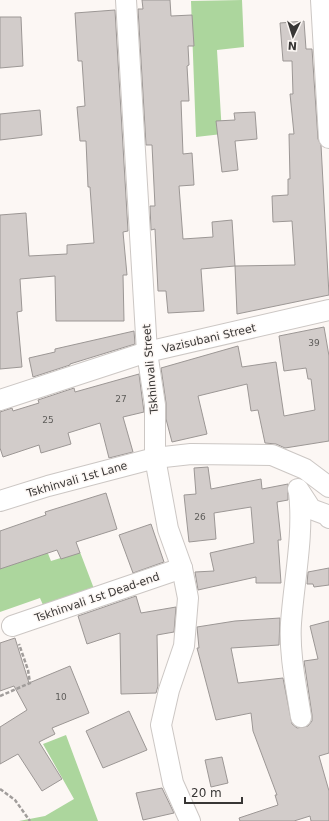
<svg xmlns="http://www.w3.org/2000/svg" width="329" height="821" font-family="'DejaVu Sans',sans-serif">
<rect width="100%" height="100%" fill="#fcf7f4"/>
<g fill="#acd69d">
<polygon points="242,0 244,47 217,50 222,134 196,137 191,1"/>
<polygon points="47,551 51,561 80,552 96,594 46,612 40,598 0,612 0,567"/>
<polygon points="66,735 98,821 19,821 45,816 74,799 43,744"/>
</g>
<g fill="#d2ccca" stroke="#9c9795">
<polygon points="142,0 170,0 171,16 192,15 194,46 188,46 189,65 187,66 189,101 181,101 183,154 192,153 194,185 179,186 183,239 213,237 212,222 232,220 235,266 201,269 204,311 168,313 166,291 158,291 155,229 151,230 150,206 155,206 152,145 146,145 138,9 143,9"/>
<polygon points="115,10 128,231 123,232 127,275 123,275 124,321 56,321 55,276 20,279 22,311 17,312 22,367 0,369 0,215 26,213 29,256 67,254 67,245 94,243 90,187 88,187 86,141 80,141 77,107 85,106 82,61 78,61 75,13"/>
<polygon points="0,17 21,17 23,66 0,68"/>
<polygon points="304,21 306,49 312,49 318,139 321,145 329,295 237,314 235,266 295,265 292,221 273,222 272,196 288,195 288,179 290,179 289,134 294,134 290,94 293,94 292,61 283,61 280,23"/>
<polygon points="40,110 42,135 0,140 0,114"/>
<polygon points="255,112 257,139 235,141 238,170 222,172 216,121 235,120 234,113"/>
<polygon points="324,327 329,356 329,441 285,448 276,444 265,443 258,410 251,411 247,384 198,396 207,434 172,442 166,419 166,403 161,368 238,346 242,367 276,362 284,416 315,410 311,379 308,379 306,368 284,371 279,336"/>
<polygon points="134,331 135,344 70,364 70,365 33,377 29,358 55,352 55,349"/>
<polygon points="139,374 144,412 123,417 133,452 109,458 100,423 68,433 71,444 41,453 39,445 3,457 0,448 0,412 12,408 13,411 39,403 38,400 74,388 75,392"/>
<polygon points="208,467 211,489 261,479 262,489 288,484 288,500 277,502 281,540 278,540 281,583 256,583 256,577 198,590 195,572 214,571 210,553 254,543 251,507 214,513 216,539 189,542 184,495 196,494 194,468"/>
<polygon points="106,493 117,529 76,542 80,553 61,559 57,550 0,569 0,531 46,515 45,512"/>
<polygon points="151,524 164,562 133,573 119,535"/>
<polygon points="329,568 329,585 314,587 313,584 307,584 308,572"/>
<polygon points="136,596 141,613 176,607 174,632 157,635 158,686 156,693 121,694 120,633 87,644 78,616"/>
<polygon points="280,618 279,645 231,648 238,683 283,678 292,724 297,728 308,726 312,721 312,715 304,661 318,659 310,626 329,621 329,753 319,756 329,791 329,821 311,821 310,816 294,821 240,821 239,818 278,805 275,795 277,795 253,731 251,713 216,720 197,648 199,648 197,627 235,621"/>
<polygon points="15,638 29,683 70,666 89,713 52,728 55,734 39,742 62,779 42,791 18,754 0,764 0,727 27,710 14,686 0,691 0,643"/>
<polygon points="129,711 147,750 103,768 86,731"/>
<polygon points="222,757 228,783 211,787 205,760"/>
<polygon points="162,788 174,813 143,820 136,793"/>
</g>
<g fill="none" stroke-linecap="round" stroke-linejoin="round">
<g stroke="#ccc7c4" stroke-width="22">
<g id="minor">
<polyline points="126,0 147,352 155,405 155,458 168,529 182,568 188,598 184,646 169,690 161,725 173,783 190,821"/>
<polyline points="321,0 329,138"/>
<polyline points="0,400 147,352 329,310"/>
<polyline points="298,489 311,509 327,515 329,518"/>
<path d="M299,492c5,43 -5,88 -8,131 -2,31 5,62 10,94"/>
<polyline points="0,501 48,486 155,458 191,454 272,455 305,469 329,487"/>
<polyline points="12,626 182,568"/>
</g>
</g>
<g stroke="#a19d9b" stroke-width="2.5" stroke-dasharray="4 2" stroke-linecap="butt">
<polyline points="0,696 30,683 28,670 19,644"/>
<polyline points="0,789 15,800 30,821"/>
</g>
<use href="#minor" stroke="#fff" stroke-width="20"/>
</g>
<g text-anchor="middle" stroke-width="3" stroke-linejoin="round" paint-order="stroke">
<g font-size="9" fill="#5e5c5a">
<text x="314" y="346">39</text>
<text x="121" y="402">27</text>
<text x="48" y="423">25</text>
<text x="200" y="520">26</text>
<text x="61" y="700">10</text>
</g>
<g font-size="11" fill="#383635" stroke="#fcf7f4">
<text transform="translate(209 338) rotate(-13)" y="4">Vazisubani Street</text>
<text transform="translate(150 369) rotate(-95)" y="4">Tskhinvali Street</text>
<text transform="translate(77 479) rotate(-16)" y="4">Tskhinvali 1st Lane</text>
<text transform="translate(97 597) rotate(-19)" y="4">Tskhinvali 1st Dead-end</text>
</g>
</g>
<g transform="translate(293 36) rotate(184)" stroke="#fcf7f4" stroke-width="3" paint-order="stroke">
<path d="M0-3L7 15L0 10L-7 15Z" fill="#383635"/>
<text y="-6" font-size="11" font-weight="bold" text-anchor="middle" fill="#383635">N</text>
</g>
<path d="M185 797v6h57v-6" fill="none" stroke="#383635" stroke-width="2"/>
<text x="191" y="797" font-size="12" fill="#383635" stroke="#fcf7f4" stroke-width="3" paint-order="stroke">20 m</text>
</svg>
